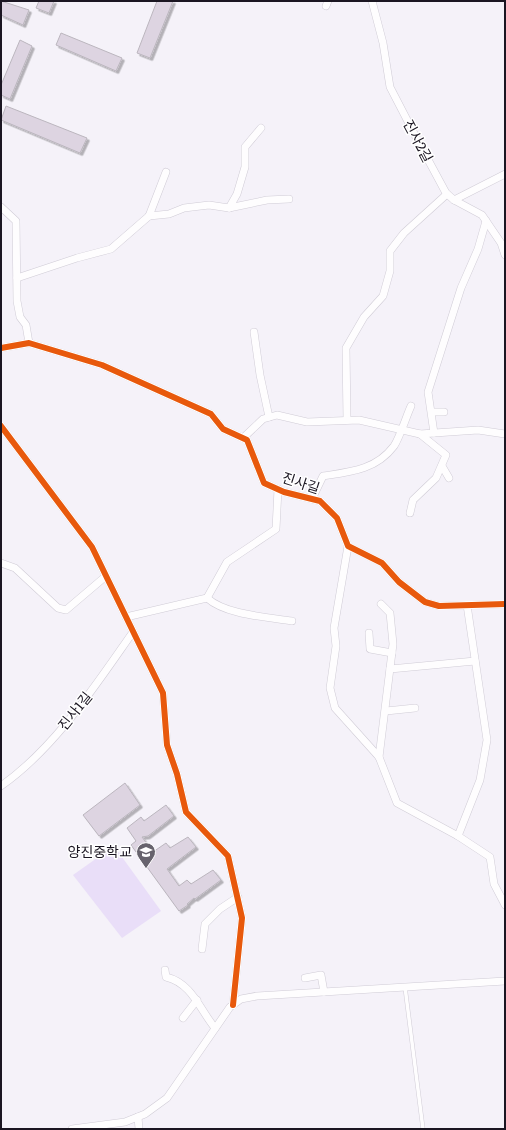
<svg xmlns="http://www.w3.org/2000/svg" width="506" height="1130" font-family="Literata,'Noto Sans KR',serif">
<defs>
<filter id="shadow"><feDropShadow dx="2.5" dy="2.5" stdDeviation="0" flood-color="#0004"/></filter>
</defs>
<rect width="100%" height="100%" fill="#f5f2f9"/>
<polygon fill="#e9def8" points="114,846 161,911 122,938 73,875"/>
<g fill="#ddd4e1" stroke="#bbb6be" filter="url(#shadow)">
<polygon points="1,1 29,10 23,25 1,15"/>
<polygon points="39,1 54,1 49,13 36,8"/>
<polygon points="157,1 173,1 150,58 137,53"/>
<polygon points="61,33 122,58 116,71 56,45"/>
<polygon points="20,40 32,46 10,99 1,95 1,85"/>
<polygon points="6,106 87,138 80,153 1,120"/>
<polygon points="125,783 140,805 99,836 83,815"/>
<polygon points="166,805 174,816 148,836 142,837 153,852 166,843 170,848 188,837 196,847 167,869 179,886 187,880 191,884 213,870 221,880 195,899 194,898 187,904 188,905 179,911 131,845 136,841 127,828 141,817 144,821"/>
</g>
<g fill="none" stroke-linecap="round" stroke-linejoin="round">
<g stroke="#d0ccd6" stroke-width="4.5">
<polyline id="lane" points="405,987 423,1129"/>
</g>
<g stroke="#d0ccd6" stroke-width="8">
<g id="street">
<polyline points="372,1 383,43 390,87 418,141 446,193 454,200 482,215 501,243 505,255"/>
<polyline points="326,6 328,1"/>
<polyline points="454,200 505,174"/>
<polyline points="1,207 16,221 17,301 20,317 26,325 29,343"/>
<polyline points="229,208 237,194 245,167 245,147 261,128"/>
<polyline points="149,216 169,214 184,208 209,205 229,208 267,200 289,199"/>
<polyline points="17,278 77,258 111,249 149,216 166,172"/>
<polyline points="254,332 260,375 269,417"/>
<polyline points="1,348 29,343 102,365 211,414 223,429 247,440 264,483 284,492 320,501 337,518 348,546 382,563 399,582 425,602 439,606 505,604"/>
<polyline points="432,412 444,412"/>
<polyline points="347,420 346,348 364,317 383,296 390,271 390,251 404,233 447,194"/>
<polyline points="1,426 92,547 163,693 167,745 177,774 186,812 228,856 242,918 233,1005"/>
<polyline points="434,433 428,392 461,288 478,249 486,221"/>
<polyline points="243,438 263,419 277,415 307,422 359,420 420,434 478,430 505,434"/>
<polyline points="442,466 449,478"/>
<path d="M312,499l11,-23c27,-4 53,-6 71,-30 6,-9 12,-29 17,-40"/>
<polyline points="410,513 413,500 436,478 446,455 420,434"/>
<polyline points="348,546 334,628 336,646 330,688 335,708 379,757 397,803 458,836 490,857 494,884 505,905"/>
<polyline points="1,563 15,568 58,608 66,610 106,576"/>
<path d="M207,598c19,17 60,19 85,23"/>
<polyline points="126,617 207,598 227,562 276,529 278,489"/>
<polyline points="369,633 370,649 392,653"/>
<polyline points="390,669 475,661"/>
<polyline points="386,711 415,708"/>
<polyline points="379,757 393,644 390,613 381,604"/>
<path d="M1,786c54,-38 94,-100 132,-154"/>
<polyline points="458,836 480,780 487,740 467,605"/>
<polyline points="202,949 205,924 220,909 238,897"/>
<path d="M165,970l1,7c26,6 34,33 49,51"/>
<polyline points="305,978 321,975 324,992"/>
<polyline points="183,1018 197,1000"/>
<polyline points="138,1117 139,1129"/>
<polyline points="72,1129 125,1122 145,1114 167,1098 230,1007 241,999 257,996 505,981"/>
</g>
</g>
<use href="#lane" stroke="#fefdfe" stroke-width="3.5"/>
<use href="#street" stroke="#fefdfe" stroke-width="7"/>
<g stroke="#fff" stroke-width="8">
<g id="cycleway">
<polyline points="1,348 29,343 102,365 211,414 223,429 247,440 264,483 284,492 320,501 337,518 348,546 382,563 399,582 425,602 439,606 505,604"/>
<polyline points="1,426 92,547 163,693 167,745 177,774 186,812 228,856 242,918 233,1005"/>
</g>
</g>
<use href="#cycleway" stroke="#e8590c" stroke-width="6"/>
</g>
<defs>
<g id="school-pin" transform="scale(1)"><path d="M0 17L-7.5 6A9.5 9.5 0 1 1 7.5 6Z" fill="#67636d" stroke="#fff"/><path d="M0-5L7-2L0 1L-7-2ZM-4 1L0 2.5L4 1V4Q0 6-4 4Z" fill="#fff"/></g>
</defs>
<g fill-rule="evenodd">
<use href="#school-pin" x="146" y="852"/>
</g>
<g text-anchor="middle" stroke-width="3" stroke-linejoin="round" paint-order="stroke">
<g font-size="14" fill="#1b1622" stroke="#fff">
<text transform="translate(418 141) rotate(62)" y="5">진사2길</text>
<text transform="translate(301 483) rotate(18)" y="5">진사길</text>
<text transform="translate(75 711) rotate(-51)" y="5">진사1길</text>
</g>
<g font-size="14" fill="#1b1622" stroke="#fff" text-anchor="end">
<text x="132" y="857">양진중학교</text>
</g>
</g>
<rect width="506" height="1130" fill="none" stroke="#1b1622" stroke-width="4"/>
</svg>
